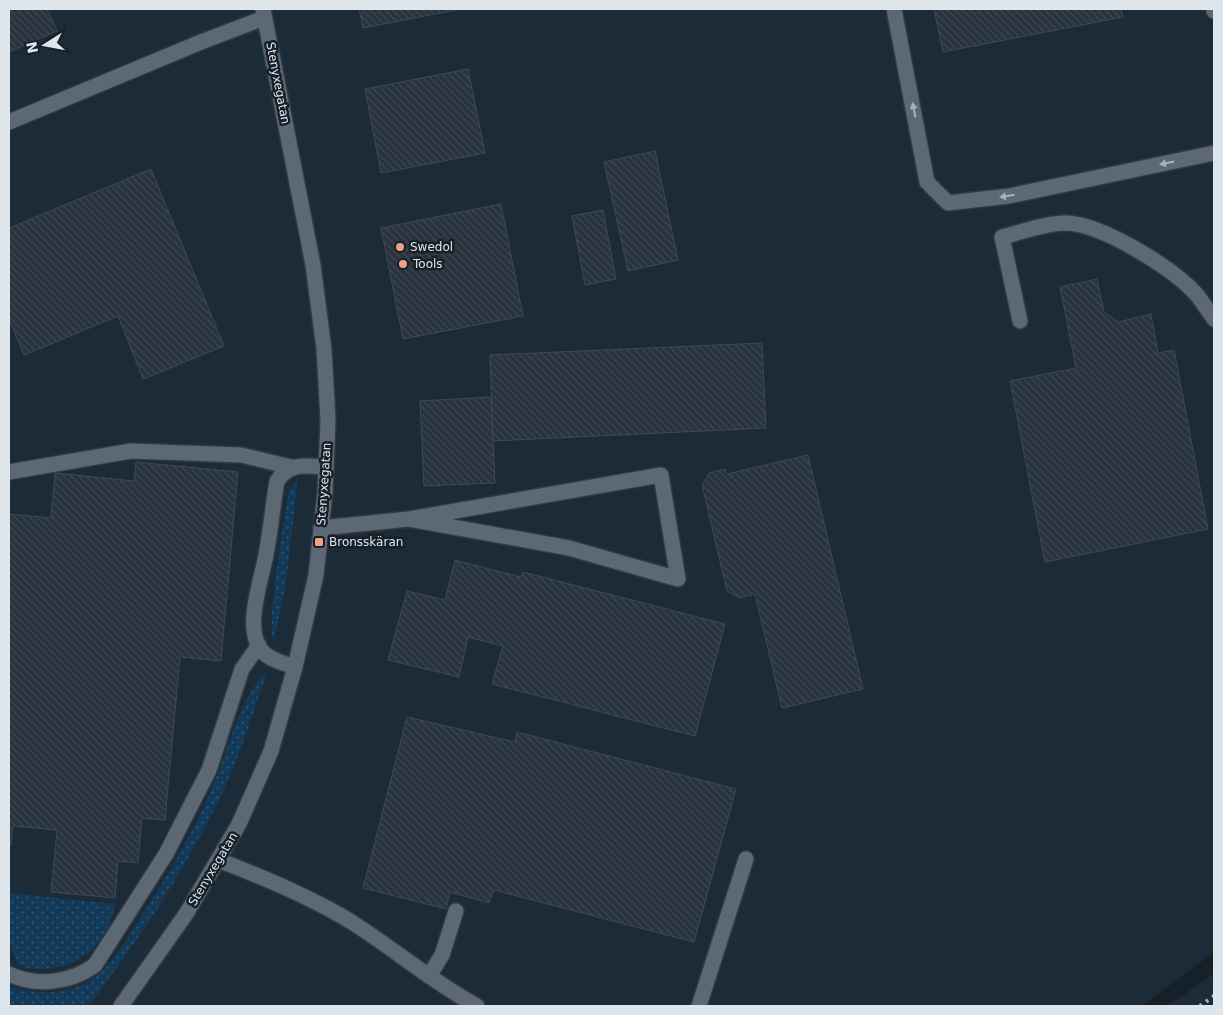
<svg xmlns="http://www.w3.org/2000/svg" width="1223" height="1015" font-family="'DejaVu Sans',sans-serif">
<defs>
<pattern id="grass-dots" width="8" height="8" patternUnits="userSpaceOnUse" patternTransform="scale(1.25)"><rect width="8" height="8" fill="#133958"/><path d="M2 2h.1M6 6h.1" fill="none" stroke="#355670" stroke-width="1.8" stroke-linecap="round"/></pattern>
<pattern id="building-back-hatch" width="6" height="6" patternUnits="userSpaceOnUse" patternTransform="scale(1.25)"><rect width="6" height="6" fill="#29333d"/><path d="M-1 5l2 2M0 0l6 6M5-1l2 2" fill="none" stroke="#3d4750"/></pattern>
</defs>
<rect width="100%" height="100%" fill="#152029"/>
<g fill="#1c2b38">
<polygon points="9,9 1214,9 1214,952 1142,1006 9,1006"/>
<polygon points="1214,973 1214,1006 1167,1006 1201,983"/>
</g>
<g fill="url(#grass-dots)">
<path d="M298,478l-12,104 -12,59c-9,-10 10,-120 13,-140l3,-12z"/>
<path d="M263,674l3,1c-15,45 -30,92 -52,135 -34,69 -77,131 -123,193l-4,3h-78v-20c27,10 59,9 83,-7 19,-13 33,-37 45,-56 31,-48 61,-97 81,-150 14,-36 21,-68 45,-99z"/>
<path d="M9,893l106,11c-7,48 -51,74 -97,62l-9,-25z"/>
</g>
<g fill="url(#building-back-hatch)" stroke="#3d4953">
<polygon points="9,9 47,9 57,31 9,52"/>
<polygon points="359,9 461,9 363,28"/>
<polygon points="934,9 1121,9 1123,17 943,52"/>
<polygon points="468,69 485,153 381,173 365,89"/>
<polygon points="655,151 678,260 628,271 604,162"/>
<polygon points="151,169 224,346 143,379 118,316 24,355 9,319 9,228"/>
<polygon points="501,204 523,316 403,339 381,228"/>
<polygon points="603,210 616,279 585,285 572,216"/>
<polygon points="1097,279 1104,312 1118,322 1151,314 1158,353 1174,350 1208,529 1045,562 1010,381 1076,368 1060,287"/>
<polygon points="762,343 766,428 493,441 490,355"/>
<polygon points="491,397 495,483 424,486 420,401"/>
<polygon points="808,455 863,689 782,708 755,594 739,598 727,591 702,485 709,473 725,469 727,474"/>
<polygon points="136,462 238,472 221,661 180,657 165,820 142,818 138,863 118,861 115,898 51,892 57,830 13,826 11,845 9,845 9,514 51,518 55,473 134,481"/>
<polygon points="455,560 521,577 523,572 725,624 695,736 492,684 503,646 468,637 459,677 388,660 407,591 445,600"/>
<polygon points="407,717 515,742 517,732 736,789 694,942 494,890 489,903 450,892 446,909 363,888"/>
</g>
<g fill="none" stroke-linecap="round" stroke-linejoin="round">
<g stroke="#333941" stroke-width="18">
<g id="minor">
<polyline points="894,9 927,182 948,203 1009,196 1214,153"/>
<polyline points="1214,9 1214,11"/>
<polyline points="9,122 201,42 264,18"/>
<path d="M1020,321l-18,-84c20,-5 44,-14 64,-14 36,1 107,45 130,71 7,8 12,17 18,25"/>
<polyline points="9,472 131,451 241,455 291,467"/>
<polyline points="321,528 409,519 569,548 678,579 661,475 409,519"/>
<path d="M295,667c-11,-4 -26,-7 -34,-17 -18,-24 2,-73 6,-101 4,-22 6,-45 10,-68 13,-19 28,-15 49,-14"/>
<path d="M218,860c45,17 90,36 132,61 43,27 82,61 127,85"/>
<path d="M9,974c27,13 62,9 86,-9l71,-111 43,-84 33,-101 17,-24"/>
<polyline points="429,976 442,955 456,911"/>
<polyline points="121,1006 186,914 239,824 271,751 295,667 316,575 325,493 328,420 324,349 313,265 263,9"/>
<polyline points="699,1006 746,859"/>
</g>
</g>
<use href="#minor" stroke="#5c6873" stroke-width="15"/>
<polyline stroke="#acb4bb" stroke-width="4" stroke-dasharray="2.5 5" stroke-linecap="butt" points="1200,1006 1214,996"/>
</g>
<defs><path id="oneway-solid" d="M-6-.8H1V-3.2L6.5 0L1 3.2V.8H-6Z" transform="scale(1.25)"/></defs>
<g fill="#aab3bb">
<use href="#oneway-solid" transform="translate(914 110) rotate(-101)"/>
<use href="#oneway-solid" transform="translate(1167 163) rotate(168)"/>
<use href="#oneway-solid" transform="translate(1007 196) rotate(171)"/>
</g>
<g fill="#f49e87" stroke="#152029" stroke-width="2">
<circle cx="400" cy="247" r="5"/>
<circle cx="403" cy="264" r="5"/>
<rect x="314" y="537" width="10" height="10" rx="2.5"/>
</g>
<g text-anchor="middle" stroke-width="5" stroke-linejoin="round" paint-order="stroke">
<g font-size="12" fill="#dee5eb" stroke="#152029">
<text transform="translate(278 83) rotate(79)" y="4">Stenyxegatan</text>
<text transform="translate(324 484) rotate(-86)" y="4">Stenyxegatan</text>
<text transform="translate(213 869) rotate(-59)" y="4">Stenyxegatan</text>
</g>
<g font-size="12" fill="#dee5eb" stroke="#152029" text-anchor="start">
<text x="410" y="251">Swedol</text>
<text x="413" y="268">Tools</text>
<text x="329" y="546">Bronsskäran</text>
</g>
</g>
<rect width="1223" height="1015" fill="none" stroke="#dee5eb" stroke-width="20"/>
<g transform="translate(45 45) rotate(259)" stroke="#152029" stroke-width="4" paint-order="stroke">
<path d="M0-4L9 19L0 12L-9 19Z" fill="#dee5eb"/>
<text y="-8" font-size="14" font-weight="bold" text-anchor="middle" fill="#dee5eb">N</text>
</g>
</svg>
